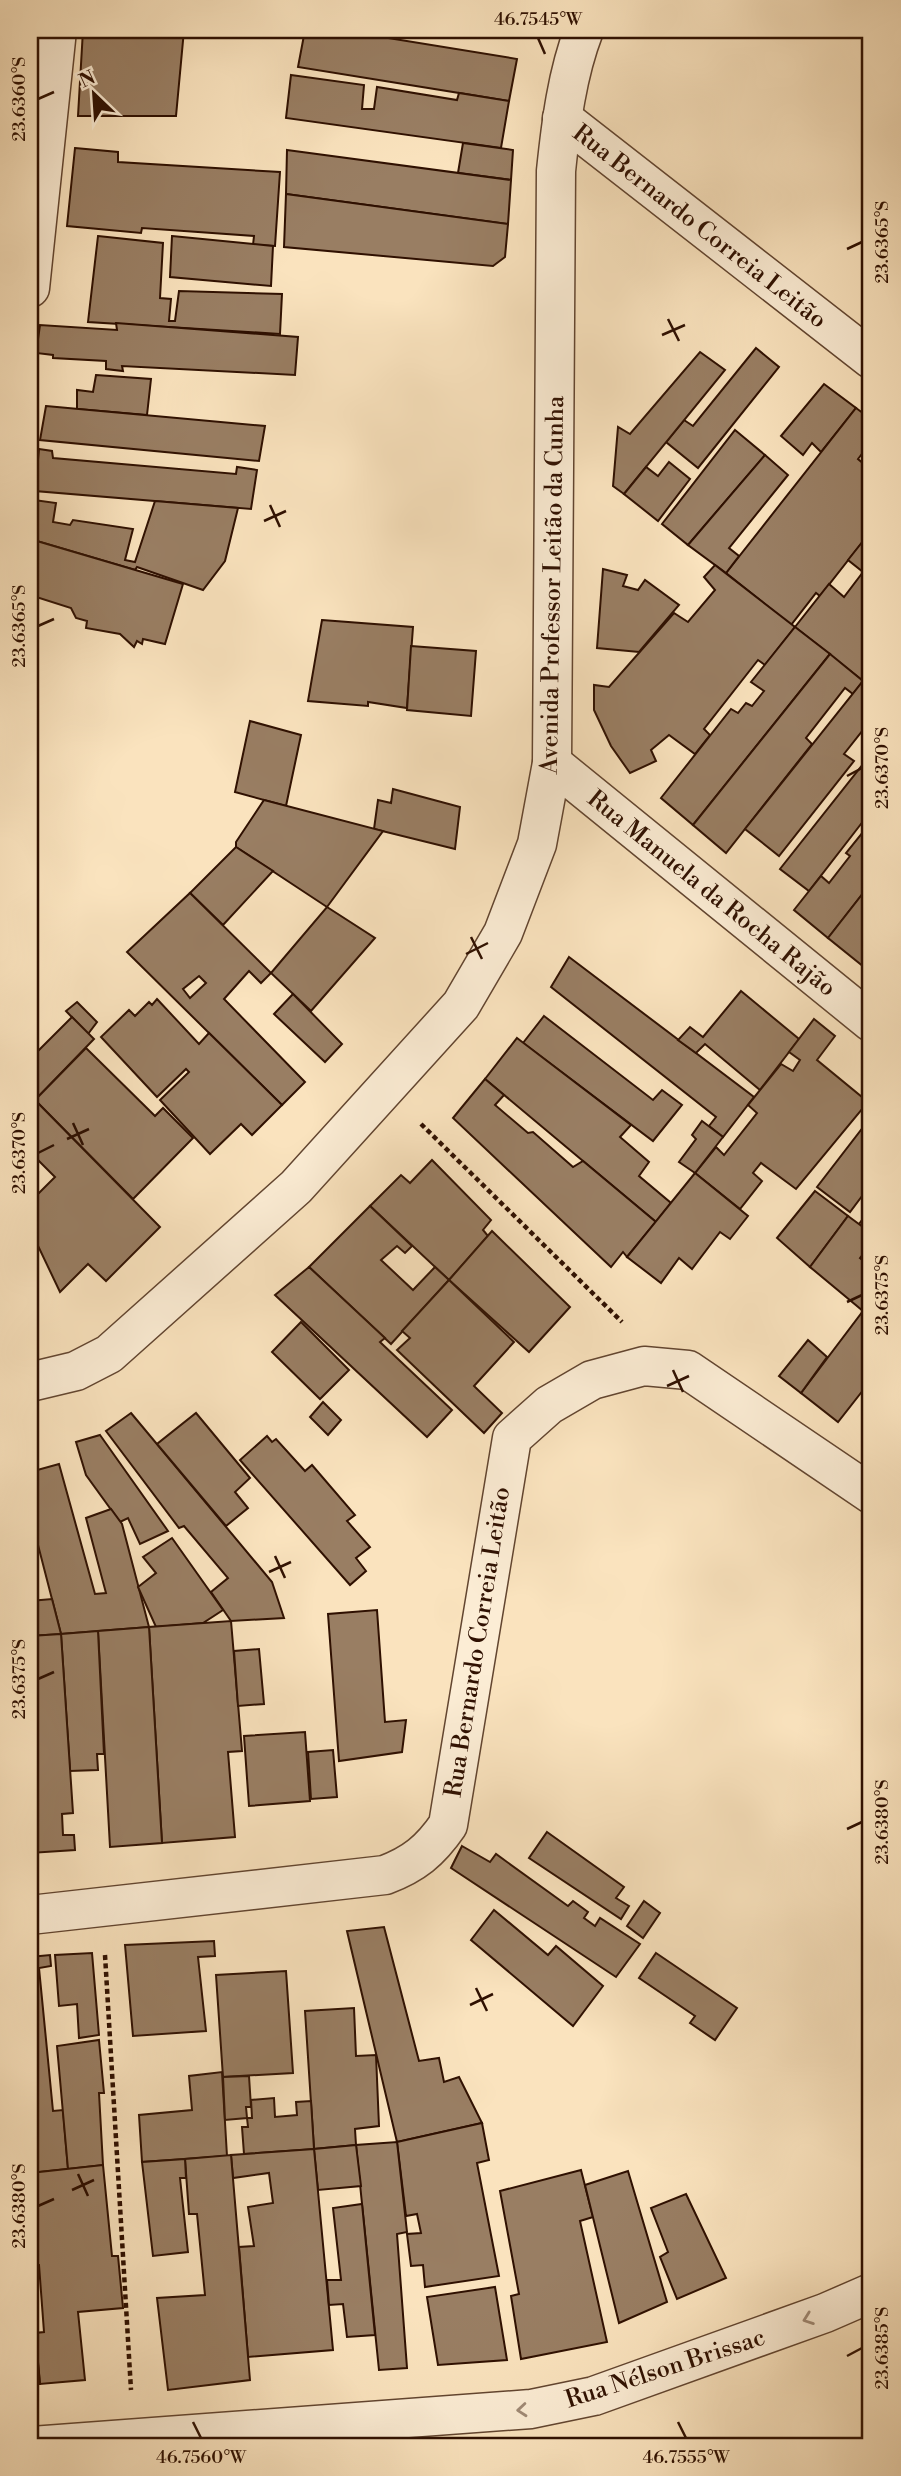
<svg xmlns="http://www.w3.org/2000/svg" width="901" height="2476" font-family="'Libre Bodoni',serif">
<rect width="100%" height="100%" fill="#fae3be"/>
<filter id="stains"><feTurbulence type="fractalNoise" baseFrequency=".00286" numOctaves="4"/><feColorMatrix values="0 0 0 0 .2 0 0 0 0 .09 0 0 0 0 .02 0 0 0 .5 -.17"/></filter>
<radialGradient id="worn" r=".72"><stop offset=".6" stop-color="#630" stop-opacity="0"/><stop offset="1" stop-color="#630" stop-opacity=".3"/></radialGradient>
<g fill="#997e63" stroke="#2f1001" stroke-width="2" fill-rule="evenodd">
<polygon points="83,30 184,30 176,116 78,116"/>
<polygon points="305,30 339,30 517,59 509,101 298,67"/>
<polygon points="291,75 364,85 362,109 374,109 377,87 457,100 459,93 509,101 501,148 286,118"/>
<polygon points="463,143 513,150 511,180 458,173"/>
<polygon points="75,148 118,152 118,162 280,172 275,246 253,245 254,236 142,228 141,233 67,226"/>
<polygon points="287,150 511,180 508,224 286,194"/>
<polygon points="286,194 508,224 505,257 493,266 284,247"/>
<polygon points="98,236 163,243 160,298 171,299 169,321 175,321 179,291 282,294 280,334 88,322"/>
<polygon points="172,236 273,246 271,286 170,277"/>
<polygon points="116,323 298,337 295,375 122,366 123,371 106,369 106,361 53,358 53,355 36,353 40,325 117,330"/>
<polygon points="756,348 779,367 698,468 666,442 684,420 693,426"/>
<polygon points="700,352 725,370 624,494 613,486 618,427 630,434"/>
<polygon points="96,375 151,379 147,415 77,409 77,390 93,392"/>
<polygon points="824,384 856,408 821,452 812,443 803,455 781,436"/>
<polygon points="46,406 265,426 259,461 40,440"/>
<polygon points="856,408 871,419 871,442 858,459 871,470 871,531 820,596 816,593 791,625 726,573"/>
<polygon points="735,430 765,455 688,545 662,524"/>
<polygon points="39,449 52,451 53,458 236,474 237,467 257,470 251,509 35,491"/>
<polygon points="765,455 788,475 729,548 739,556 726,573 688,545"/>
<polygon points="669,462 690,479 658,521 624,494 646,467 658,476"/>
<polygon points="34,500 56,503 53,522 70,525 73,520 133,529 125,560 135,562 155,501 238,508 225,561 203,590 137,567 135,570 30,539"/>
<polygon points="871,531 871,640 868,644 871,646 871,671 863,681 795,627 829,584 844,597 863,572 848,560"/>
<polygon points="30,539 183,584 165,644 143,639 142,644 137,641 134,647 120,634 86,628 87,621 76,618 71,608 30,595"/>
<polygon points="715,565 795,627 765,665 758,660 704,729 710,735 695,754 669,735 651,750 656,761 630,773 611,746 594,710 594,685 609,687 674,613 688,622 715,590 704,577"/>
<polygon points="603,569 627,575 623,586 638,590 645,580 679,605 639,652 597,648"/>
<polygon points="322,620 413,627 407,708 368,702 368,706 308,701"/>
<polygon points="795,627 830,654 693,825 661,798 731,709 738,713 746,703 752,706 764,691 751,682"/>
<polygon points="411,646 476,651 471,716 407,710"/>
<polygon points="830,654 863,681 853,694 845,688 806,738 812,744 726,853 693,825"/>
<polygon points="863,681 871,687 871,728 867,725 844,754 854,761 779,856 745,829"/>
<polygon points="250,721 301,735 286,806 235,792"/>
<polygon points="871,754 871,811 809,891 780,869"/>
<polygon points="393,789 460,807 455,849 374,829 378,800 391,803"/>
<polygon points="264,800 383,831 327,907 236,847 236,842"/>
<polygon points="871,822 871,883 828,938 794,910 821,876 829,883 850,856 846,853"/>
<polygon points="236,847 273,871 223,925 190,893"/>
<polygon points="871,883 871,957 864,967 828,938"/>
<path d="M190,893l81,80 -10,10 -12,-12 -25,28 81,83 -23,23 -155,-153zM199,976l7,7 -16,15 -7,-9z"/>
<polygon points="327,907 375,938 311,1011 271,973"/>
<polygon points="569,957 754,1097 723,1137 709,1126 716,1117 551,987"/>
<polygon points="741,991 799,1039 760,1090 705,1044 696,1053 678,1040 690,1027 703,1037"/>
<polygon points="293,994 342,1044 325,1062 274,1014"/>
<polygon points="157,999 199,1044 209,1033 282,1105 252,1135 241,1124 210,1154 160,1100 189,1072 186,1069 157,1097 101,1037 129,1010 135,1016 149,1002 152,1005"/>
<polygon points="77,1002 97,1022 88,1034 66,1011"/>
<polygon points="544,1016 653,1100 662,1090 682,1105 653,1141 523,1043"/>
<polygon points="72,1017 94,1039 35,1100 30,1095 30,1059"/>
<polygon points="814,1019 835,1036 817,1060 868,1102 796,1189 761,1163 753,1173 762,1181 740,1209 695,1173 716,1147 724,1155 757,1113 748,1105 781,1064 793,1071 800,1060 789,1052"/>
<polygon points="517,1038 631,1125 620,1137 649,1162 639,1176 671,1203 656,1222 485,1079"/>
<polygon points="86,1048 155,1116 163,1108 193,1138 133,1199 35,1100"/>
<polygon points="485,1079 504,1095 495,1105 528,1133 533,1132 573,1167 583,1161 656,1222 627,1257 623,1252 611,1267 453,1118"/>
<polygon points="30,1095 160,1227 106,1281 88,1264 60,1292 30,1229 30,1202 55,1177 30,1152"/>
<polygon points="871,1117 871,1184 850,1212 817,1187"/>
<polygon points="702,1121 723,1137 695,1173 679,1162 696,1139 692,1135"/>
<polygon points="432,1160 491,1220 483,1230 488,1236 449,1280 370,1206 401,1175 410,1183"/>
<polygon points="695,1173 748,1216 730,1239 720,1232 692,1269 679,1258 661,1283 627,1257"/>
<polygon points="815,1191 848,1216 810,1267 777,1238"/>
<polygon points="370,1206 412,1246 405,1253 397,1246 381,1260 413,1290 435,1267 449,1280 391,1344 309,1267"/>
<polygon points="871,1208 871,1233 859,1224"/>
<polygon points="848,1216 871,1233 871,1244 860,1258 871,1267 871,1299 863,1311 810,1267"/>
<polygon points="492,1231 570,1307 529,1352 449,1280"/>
<polygon points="309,1267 385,1338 380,1342 452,1410 427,1437 275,1295"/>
<polygon points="449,1280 514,1342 474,1386 502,1413 484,1433 397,1350 410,1338 402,1331"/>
<polygon points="863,1311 871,1318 871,1380 838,1422 801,1393"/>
<polygon points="301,1322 349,1370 320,1399 272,1352"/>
<polygon points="808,1340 827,1357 801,1393 779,1376"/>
<polygon points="323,1402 341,1420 328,1435 310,1417"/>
<polygon points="131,1413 272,1582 284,1618 231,1621 211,1592 228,1578 184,1526 179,1528 106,1431"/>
<polygon points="196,1413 250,1478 235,1492 248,1508 226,1526 157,1444"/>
<polygon points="100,1435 168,1531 140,1544 128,1518 120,1522 86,1475 76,1442"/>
<polygon points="267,1436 272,1442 276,1439 305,1471 312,1465 355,1515 347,1521 370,1547 356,1558 366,1571 350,1585 240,1460"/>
<polygon points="59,1464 95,1594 106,1593 86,1518 111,1509 122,1524 149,1627 61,1634 30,1514 30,1472"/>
<polygon points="172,1538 223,1610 203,1623 156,1627 138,1587 156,1573 143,1557"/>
<polygon points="52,1599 61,1634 30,1636 30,1601"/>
<polygon points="377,1610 385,1722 406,1720 402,1752 339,1761 328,1614"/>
<polygon points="231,1621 242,1751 228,1752 235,1837 162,1843 149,1627"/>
<polygon points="149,1627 162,1843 110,1847 98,1631"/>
<polygon points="98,1631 104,1754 97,1754 98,1770 70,1771 61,1634"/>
<polygon points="61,1634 73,1813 62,1814 63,1835 74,1835 75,1850 30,1853 30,1636"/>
<polygon points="259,1649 264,1704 238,1706 234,1651"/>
<polygon points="305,1732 310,1801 249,1806 244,1736"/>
<polygon points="333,1750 337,1797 311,1799 308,1752"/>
<polygon points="547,1832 624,1887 616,1898 629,1906 621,1919 529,1858"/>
<polygon points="462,1846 490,1862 496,1854 568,1906 573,1901 588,1912 584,1918 595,1926 600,1918 640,1944 616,1977 451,1868"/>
<polygon points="644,1901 660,1913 643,1938 627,1926"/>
<polygon points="494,1910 548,1955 556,1946 603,1986 573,2026 471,1940"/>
<polygon points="384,1927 419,2061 439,2058 444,2082 459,2077 482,2123 397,2142 347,1931"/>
<polygon points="214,1941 215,1956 198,1957 206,2031 133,2036 125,1945"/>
<polygon points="92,1953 99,2035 79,2038 77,2004 59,2006 55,1955"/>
<polygon points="656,1953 737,2008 715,2040 690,2023 695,2016 639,1978"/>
<polygon points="50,1955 51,1966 39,1968 53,2111 63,2110 68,2169 30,2173 30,1957"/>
<polygon points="286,1971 293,2073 223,2077 216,1975"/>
<polygon points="354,2008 356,2056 376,2055 379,2126 355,2129 356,2145 314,2149 305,2011"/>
<polygon points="99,2040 104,2093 99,2093 103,2165 68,2169 57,2046"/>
<polygon points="222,2072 227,2156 142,2162 139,2115 192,2110 189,2076"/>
<polygon points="249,2076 251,2107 246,2107 247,2118 225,2120 223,2077"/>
<polygon points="274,2098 275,2117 297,2115 296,2102 311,2101 314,2149 244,2154 242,2127 248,2127 247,2118 252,2118 251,2100"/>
<polygon points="482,2123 489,2160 477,2163 499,2276 425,2287 423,2265 411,2266 407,2234 421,2233 417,2214 406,2216 397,2142"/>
<polygon points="397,2142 407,2232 397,2234 407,2368 379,2370 356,2145"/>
<polygon points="356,2145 361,2186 318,2190 314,2149"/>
<polygon points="314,2149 333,2350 248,2357 239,2247 254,2246 248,2207 273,2203 269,2173 233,2178 231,2155"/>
<polygon points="231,2155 250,2380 168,2390 157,2298 205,2295 197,2214 189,2214 185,2159"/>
<polygon points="185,2159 186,2178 180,2178 188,2252 153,2256 142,2162"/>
<polygon points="103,2165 112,2256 118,2256 123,2308 78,2312 85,2380 40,2384 35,2333 44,2332 39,2265 30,2266 30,2173"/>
<polygon points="581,2170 593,2217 580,2221 607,2342 521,2359 511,2296 519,2294 500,2191"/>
<polygon points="628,2171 667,2302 619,2323 585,2185"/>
<polygon points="686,2194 726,2278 677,2299 660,2257 668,2252 651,2208"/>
<polygon points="362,2204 375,2335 347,2337 343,2304 329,2305 327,2280 341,2280 333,2208"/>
<polygon points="495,2287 507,2360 438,2365 427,2297"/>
<polygon points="30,2328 35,2328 40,2384 30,2384"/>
</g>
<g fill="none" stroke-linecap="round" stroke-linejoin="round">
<g stroke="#624530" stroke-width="41">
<g id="minor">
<polyline points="562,118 871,359"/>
<polyline points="30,288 57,30"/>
<polyline points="552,763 871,1022"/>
<path d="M30,1382l46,-11 33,-17 187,-167 165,-182 42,-72 34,-89 15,-81 4,-592c5,-48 11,-97 28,-141"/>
<path d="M30,1915l355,-40c29,-11 45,-24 63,-50l64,-387 37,-33 43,-25 52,-14 44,4 183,124"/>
<polyline points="32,2446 531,2409 594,2396 825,2313 871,2293"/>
</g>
</g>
<g stroke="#2f1001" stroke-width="4.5" stroke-dasharray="5 3.5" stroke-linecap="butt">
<polyline points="421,1124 622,1322"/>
<polyline points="105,1955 131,2390"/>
</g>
<use href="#minor" stroke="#fcedd5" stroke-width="38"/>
</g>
<defs><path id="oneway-chevron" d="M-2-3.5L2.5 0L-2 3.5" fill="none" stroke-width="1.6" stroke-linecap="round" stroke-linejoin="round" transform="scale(1.75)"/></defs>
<g stroke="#a08a76">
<use href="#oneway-chevron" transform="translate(808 2319) rotate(160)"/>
<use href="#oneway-chevron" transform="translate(522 2410) rotate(175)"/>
</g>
<path fill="none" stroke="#2f1001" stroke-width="2.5" d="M538,38l7,16M38,99l16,-7M847,249l15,-7M668,319l11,22M662,335l23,-10M270,505l10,22M264,521l22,-10M38,626l16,-7M847,776l15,-8M471,937l11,22M466,954l22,-11M73,1123l10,22M67,1139l22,-10M38,1153l16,-8M847,1302l15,-7M673,1370l10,22M667,1386l22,-10M275,1556l10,22M269,1572l22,-10M38,1679l16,-7M847,1829l15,-7M476,1988l11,23M470,2005l23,-11M78,2174l10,22M72,2190l22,-10M38,2206l16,-7M847,2356l15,-8M193,2422l8,16M678,2422l8,16"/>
<g text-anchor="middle" stroke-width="6" stroke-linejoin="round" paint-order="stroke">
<g font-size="24" fill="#2f1001" stroke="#fcedd5">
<text transform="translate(700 226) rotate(38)" y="8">Rua Bernardo Correia Leitão</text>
<text transform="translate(552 585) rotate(-89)" y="8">Avenida Professor Leitão da Cunha</text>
<text transform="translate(712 893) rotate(39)" y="8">Rua Manuela da Rocha Rajão</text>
<text transform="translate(477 1642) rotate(-81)" y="8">Rua Bernardo Correia Leitão</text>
<text transform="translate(665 2368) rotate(-18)" y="8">Rua Nélson Brissac</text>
</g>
</g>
<rect width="901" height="2476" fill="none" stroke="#fae3be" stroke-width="77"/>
<g transform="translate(94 94) rotate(335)" stroke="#fcedd5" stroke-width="5" paint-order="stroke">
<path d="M0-5L12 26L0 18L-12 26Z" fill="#2f1001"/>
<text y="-10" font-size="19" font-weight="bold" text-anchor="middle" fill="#2f1001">N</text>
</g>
<rect x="38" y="38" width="824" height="2400" fill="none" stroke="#2f1001" stroke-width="2.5"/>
<g font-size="18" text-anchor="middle" fill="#2f1001">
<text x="538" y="25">46.7545°W</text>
<text transform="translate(19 99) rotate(-90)" y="6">23.6360°S</text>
<text transform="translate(882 242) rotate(-90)" y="6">23.6365°S</text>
<text transform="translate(19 626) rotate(-90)" y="6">23.6365°S</text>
<text transform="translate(882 768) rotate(-90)" y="6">23.6370°S</text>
<text transform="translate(19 1153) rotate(-90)" y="6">23.6370°S</text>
<text transform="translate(882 1295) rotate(-90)" y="6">23.6375°S</text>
<text transform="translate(19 1679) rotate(-90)" y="6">23.6375°S</text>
<text transform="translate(882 1822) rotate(-90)" y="6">23.6380°S</text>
<text transform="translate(19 2206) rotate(-90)" y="6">23.6380°S</text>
<text transform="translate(882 2348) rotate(-90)" y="6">23.6385°S</text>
<text x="201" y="2463">46.7560°W</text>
<text x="686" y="2463">46.7555°W</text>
</g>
<rect width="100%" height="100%" filter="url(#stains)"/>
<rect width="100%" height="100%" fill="url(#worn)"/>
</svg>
